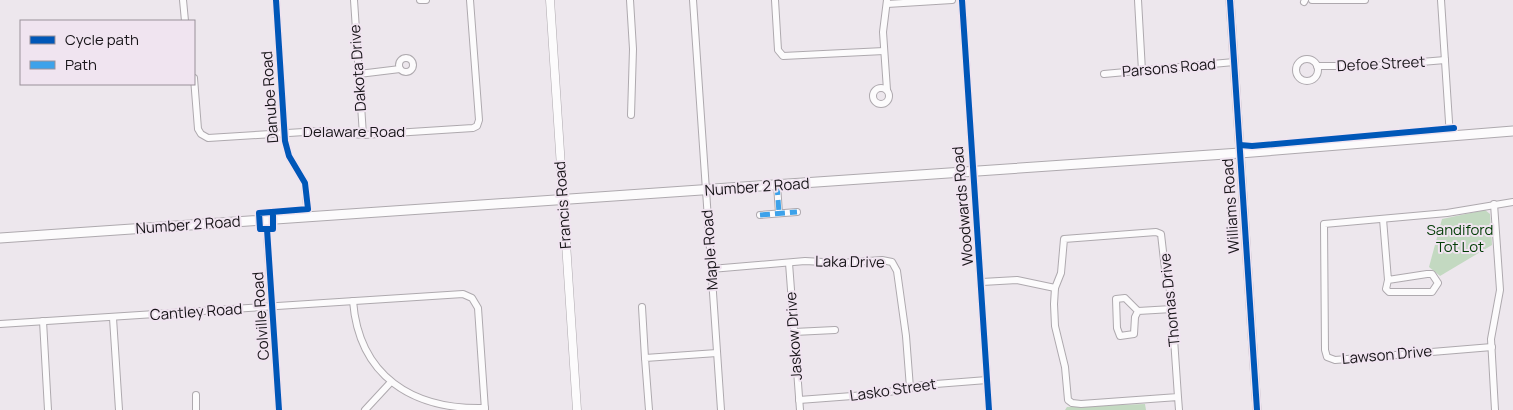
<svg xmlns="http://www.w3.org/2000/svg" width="1513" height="410" font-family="Manrope,sans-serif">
<rect width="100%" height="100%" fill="#ede7ed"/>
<g fill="#c3d9c1">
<polygon points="1485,210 1490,214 1492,245 1440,276 1429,267 1442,219"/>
<polygon points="1145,404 1146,410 1065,410 1067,407"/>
</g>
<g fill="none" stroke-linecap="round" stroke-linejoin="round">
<g stroke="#aea9ae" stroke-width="8">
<g id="minor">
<polyline points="183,0 185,21"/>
<polyline points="276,0 285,141 289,156 305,183 308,217"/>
<polyline points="354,0 363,135"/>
<polyline points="420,0 426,0"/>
<polyline points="630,0 633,49 631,115"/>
<polyline points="693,0 721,410"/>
<polyline points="775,0 778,50 783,56 884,51"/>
<polyline points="962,0 989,410"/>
<polyline points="1138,0 1142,71"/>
<polyline points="1312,0 1365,0"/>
<polyline points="1441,0 1450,137"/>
<polyline points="1304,2 1305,0"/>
<polyline points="887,4 952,0"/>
<circle cx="406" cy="65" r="7"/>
<circle cx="1307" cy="70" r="11"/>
<polyline points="1317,66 1374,66 1445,60"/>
<polyline points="359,74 400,69"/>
<polyline points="1104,74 1234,62"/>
<polyline points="194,78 198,129 201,134 208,138 320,131 363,135 473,128 477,126 479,120 470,0"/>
<circle cx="881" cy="96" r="8"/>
<polyline points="887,90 883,32 887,0"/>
<polyline points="777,185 779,213"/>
<polyline points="1494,204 1500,290 1491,339 1495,410"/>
<polyline points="760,215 797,212"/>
<polyline points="1383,219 1388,280 1386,289 1389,292 1432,292 1438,283 1432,274 1427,274 1388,280"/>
<polyline points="266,220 279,410"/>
<polyline points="789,263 800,410"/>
<polyline points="711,269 805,261 841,263 882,260 892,262 897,271 906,336 910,388"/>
<polyline points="982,282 1017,280 1055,288"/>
<path d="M353,301c6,75 59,109 132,107"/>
<polyline points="642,307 645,358"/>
<polyline points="1138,311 1125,298 1116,299 1117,328 1120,336 1134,334 1135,317 1138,311 1172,309"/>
<polyline points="113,318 119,410"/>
<polyline points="43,321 48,410"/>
<polyline points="0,324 463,294 472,298 478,308 485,410"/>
<polyline points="794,332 835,330"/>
<polyline points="1492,347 1335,360 1327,357 1325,350 1324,224 1447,213 1513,202"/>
<polyline points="196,395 196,410"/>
<polyline points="1178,397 1081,404 1072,403 1068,400 1065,367 1055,326 1054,304 1055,288 1061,273 1064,239 1156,232 1161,234 1165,269 1171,295 1178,397 1179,410"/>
<polyline points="799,400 879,394 923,385 987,380"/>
<polyline points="365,410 390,383"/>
<polyline points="649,410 645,358 717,353"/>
</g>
</g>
<g stroke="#aea9ae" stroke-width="9">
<g id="tertiary">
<polyline points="550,0 577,410"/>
<polyline points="1230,0 1257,410"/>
</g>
</g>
<g stroke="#aea9ae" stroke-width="11">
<polyline id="secondary" points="0,238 1240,153 1513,131"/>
</g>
<use href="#minor" stroke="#fcfbfc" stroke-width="6"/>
<use href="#tertiary" stroke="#fcfbfc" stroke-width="8"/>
<use href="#secondary" stroke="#fcfbfc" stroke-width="9"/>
<g stroke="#3da2ea" stroke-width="5" stroke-dasharray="10 5" stroke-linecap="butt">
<polyline points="777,185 779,213"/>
<polyline points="760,215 797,212"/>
</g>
<g stroke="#f0e4f0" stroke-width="9">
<g id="cycleway">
<polyline points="962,0 989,410"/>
<polyline points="1230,0 1257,410"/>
<polyline points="1240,145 1252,146 1454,128"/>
<polyline points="273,213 273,229 260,229 259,213 308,209 305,183 289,156 285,141 276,0"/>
<polyline points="267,229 279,410"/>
</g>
</g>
<use href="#cycleway" stroke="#0057b8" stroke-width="6"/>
</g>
<g text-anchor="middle" stroke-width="4" stroke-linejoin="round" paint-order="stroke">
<g font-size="15" fill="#181519" stroke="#f0e4f0">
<text transform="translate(1381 64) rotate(-3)" y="5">Defoe Street</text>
<text transform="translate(358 68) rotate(-94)" y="5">Dakota Drive</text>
<text transform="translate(1169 68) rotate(-5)" y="5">Parsons Road</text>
<text transform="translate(270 97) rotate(-94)" y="5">Danube Road</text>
<text x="354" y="137">Delaware Road</text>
<text transform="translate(757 187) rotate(-4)" y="5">Number 2 Road</text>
<text transform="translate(563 205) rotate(-94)" y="5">Francis Road</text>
<text transform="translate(963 206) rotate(-95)" y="5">Woodwards Road</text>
<text transform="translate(1231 206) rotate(-94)" y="5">Williams Road</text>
<text transform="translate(188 225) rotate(-4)" y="5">Number 2 Road</text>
<text transform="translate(710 250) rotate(-94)" y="5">Maple Road</text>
<text transform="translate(850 262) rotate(1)" y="5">Laka Drive</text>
<text transform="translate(1170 300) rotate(-96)" y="5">Thomas Drive</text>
<text transform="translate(196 312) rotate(-4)" y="5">Cantley Road</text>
<text transform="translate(261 316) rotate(-94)" y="5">Colville Road</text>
<text transform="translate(794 336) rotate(-94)" y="5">Jaskow Drive</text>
<text transform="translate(1387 355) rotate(-5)" y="5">Lawson Drive</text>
<text transform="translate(893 390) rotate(-8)" y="5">Lasko Street</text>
</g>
<g font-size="15" fill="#023d05" stroke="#f0e4f0">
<text x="1460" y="235">Sandiford<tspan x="1460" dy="17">Tot Lot</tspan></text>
</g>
</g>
<rect x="20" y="20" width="175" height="65" fill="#f0e4f0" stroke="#9a919a"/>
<rect x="30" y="36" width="25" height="8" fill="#0057b8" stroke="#9a919a"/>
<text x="65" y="45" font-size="15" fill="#181519">Cycle path</text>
<rect x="30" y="61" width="25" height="8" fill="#3da2ea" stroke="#9a919a"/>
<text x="65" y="70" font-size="15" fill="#181519">Path</text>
</svg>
